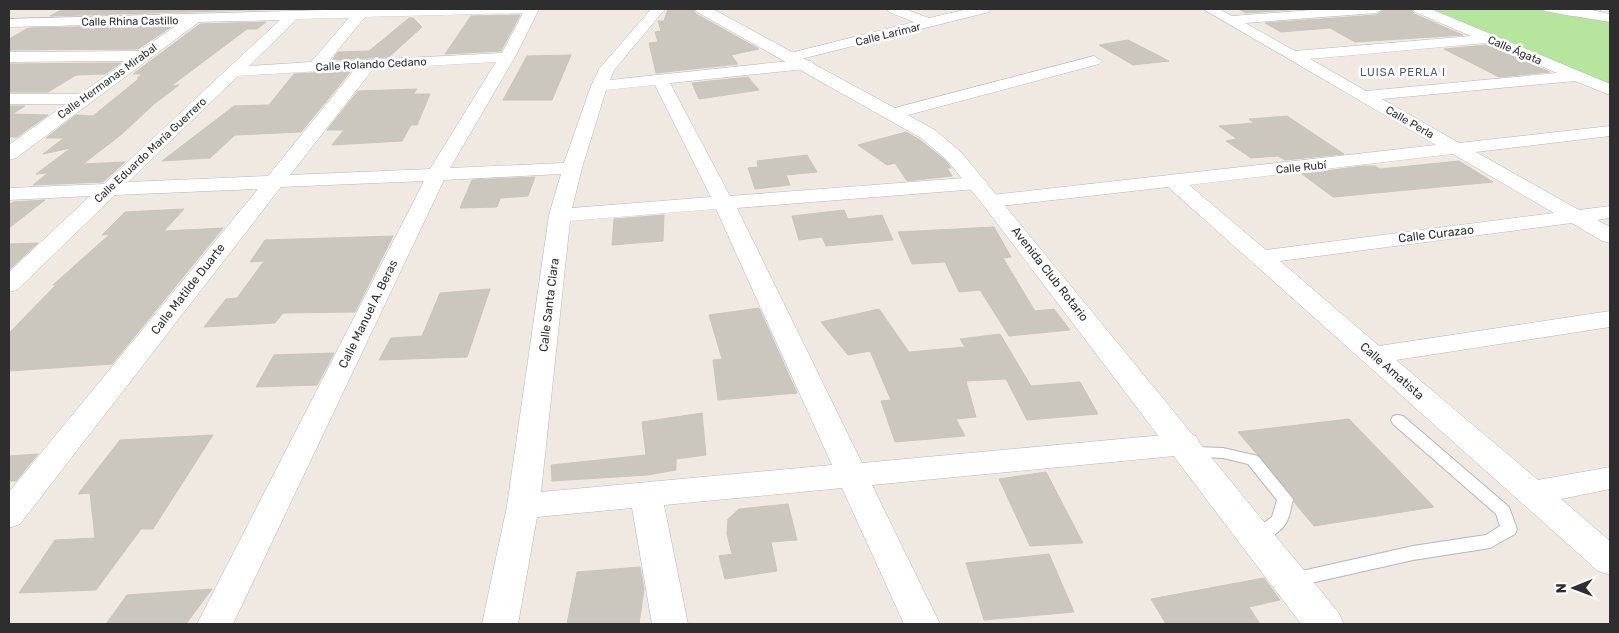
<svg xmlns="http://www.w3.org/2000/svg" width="1619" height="633" font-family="Rubik,sans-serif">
<rect width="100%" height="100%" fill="#efe9e1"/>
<path fill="#b6e59e" d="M1420,9c63,0 128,-5 190,9v71z"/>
<g fill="#cbc7bf" stroke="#cbc5ba">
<polygon points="63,9 285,9 50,16"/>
<polygon points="668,9 693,9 696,14 759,49 731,55 738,64 656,73 649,43 658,42 655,32 661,31 658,21 664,21"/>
<polygon points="1238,9 1303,9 1246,13"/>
<polygon points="1401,9 1411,9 1414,14 1463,35 1355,42 1330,28 1281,32 1265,23 1376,15 1384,10"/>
<polygon points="520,15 501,51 445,54 471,16"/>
<polygon points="409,18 413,18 422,27 389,57 332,60 338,52 369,51"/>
<polygon points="266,22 257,29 247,29 171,86 179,85 154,104 122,134 83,164 125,162 103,182 33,185 48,173 36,174 71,148 43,154 64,138 46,138 76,115 93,116 141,77 137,78 143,74 133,74 200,24"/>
<polygon points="174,25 138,49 9,50 9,39 28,28"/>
<polygon points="1128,40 1169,61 1133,65 1099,45"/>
<polygon points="1487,45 1550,72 1499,77 1444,49"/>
<polygon points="571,55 552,100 503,100 527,56"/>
<polygon points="121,63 105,74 76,75 48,92 9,92 9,64"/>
<polygon points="351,71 301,132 235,135 210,158 162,161 234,106 269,105 294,74"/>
<polygon points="748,77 759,90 699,99 692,83"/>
<polygon points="417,89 413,94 430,94 417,125 411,125 402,141 332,145 344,130 327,130 358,91"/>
<polygon points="9,106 25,106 12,114 48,115 17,137 9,137"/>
<polygon points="1287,116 1344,154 1285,160 1278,156 1251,158 1226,141 1237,139 1219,126 1254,123 1249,119"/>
<polygon points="906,132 920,140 946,161 951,168 947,168 952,176 907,181 895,163 887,165 858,145"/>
<polygon points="807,155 817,172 786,175 790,185 755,189 748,168 758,167 757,161"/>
<polygon points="1459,161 1493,182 1333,197 1302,174 1363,166 1375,166 1380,169"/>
<polygon points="535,177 528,196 500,198 497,207 460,208 472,180"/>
<polygon points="45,200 9,228 9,205 13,202"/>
<polygon points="184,209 164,231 223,228 112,364 9,371 9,333 56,285 53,285 110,234 102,235 125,212"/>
<polygon points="844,210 848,219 882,215 893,240 826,246 822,237 799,240 792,216"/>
<polygon points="664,215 663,241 612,245 614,219"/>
<polygon points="994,227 1011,257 1003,258 1035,311 1054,309 1070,330 1009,336 980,290 959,292 945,262 912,264 898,232"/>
<polygon points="393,236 355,312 283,313 275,323 204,327 226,299 237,298 264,261 250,262 265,240"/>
<polygon points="38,243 9,270 9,244"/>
<polygon points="490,289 467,357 379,360 391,338 422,336 440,293"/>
<polygon points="759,308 797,393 718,400 713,360 722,359 709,315"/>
<polygon points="879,309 909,352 965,347 960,339 1000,334 1031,386 1080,382 1098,414 1027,420 1006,379 966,381 976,417 956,419 965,436 895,442 881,401 891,400 870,351 848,355 821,322"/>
<polygon points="334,353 317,385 256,387 274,355"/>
<polygon points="702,413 706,455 676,459 676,470 648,475 552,481 551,465 646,455 642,422"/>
<polygon points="1349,419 1434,507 1314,526 1294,502 1294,498 1238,432"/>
<polygon points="213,435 153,529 141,529 96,590 19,593 55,540 95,538 90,493 78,494 120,440"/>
<polygon points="38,454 16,481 9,481 9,456"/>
<polygon points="1046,472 1083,543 1030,546 999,479"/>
<polygon points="788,504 797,540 771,542 777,571 725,579 719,556 732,554 727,534 728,519 739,509"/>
<polygon points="1049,554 1074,612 984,620 966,563"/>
<polygon points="640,567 644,589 639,624 567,624 577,572"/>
<polygon points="1264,578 1280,600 1249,607 1260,624 1166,624 1151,599"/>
<polygon points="212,589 186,624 106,624 127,595"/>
</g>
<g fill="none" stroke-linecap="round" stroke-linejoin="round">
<g stroke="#b4b7c1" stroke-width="2">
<g id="service">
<polygon points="1398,415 1403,416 1509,507 1517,529 1515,534 1490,548 1413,560 1293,587 1287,585 1284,580 1287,575 1293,573 1413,546 1486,535 1500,526 1496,514 1393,424 1391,420 1393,416"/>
<path d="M1192,447l31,1 35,8 35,43c-2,8 -3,17 -7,24 -6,10 -24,22 -35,19l-2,-5 2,-5 21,-15 5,-17 -29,-36 -25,-6 -36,-2 -3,-4 3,-4z"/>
</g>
</g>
<g stroke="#b4b7c1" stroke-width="1">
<g id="minor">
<path d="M361,9h178l-24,48 -65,111 114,-5 27,-77 8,-17 52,-60h14l-51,61 -4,10 179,-19 -6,-4 3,-3 128,-32 -25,-10 -2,-3h18l24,9 39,-9h23l-2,3 -192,48 14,1 2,3 -2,3 -6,2 -135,14 60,113 247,-19 7,2 3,4 -3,4 -7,2 -240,19 125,255 323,-30 11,3 4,8 -4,8 -11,3 -313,30 68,139h-36l-62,-136 -178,17 24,119h-36l-20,-116 -95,9 -19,107h-36l25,-118 42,-291 12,-41 -117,6 -211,444h-36l227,-443 -143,6 -261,337 -11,4v-36l249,-303 -143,6 -98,95 -8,2v-20l81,-76 -81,4v-12l95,-4 176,-164 -81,2 -183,136 -7,2v-15l57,-41h-57v-10h71l47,-33 -118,1v-10l130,-1 41,-28 -171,4v-8zM523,13l-21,40 -174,9 37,-45zM349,18l-38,44 -62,4 48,-47zM496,62l-66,107 -140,6 83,-106zM355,69l-87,107 -140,6 110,-106zM655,85l56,112 -139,11 10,-40 24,-78zM716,209l116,256 -291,27 29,-271z"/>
<path d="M1203,9h16l13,7 93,-7h58l-7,4 -131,10 50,28 176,-15 -56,-24 -2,-3h18l179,75v11l-35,-14 -193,18 77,44 151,-17v10l-134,16 103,58 31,-4v12l-13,2 13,7v16l-8,-2 -30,-18 -292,38 99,85 231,-35v16l-214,33 142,120 72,-13v22l-49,10 49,42v34l-12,-4 -430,-384 -176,20 -7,-2 -3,-4 3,-4 7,-2 444,-50zM1487,43l70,30 -191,18 -56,-32zM1453,154l101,59 -288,37 -77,-65z"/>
<path d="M1540,9h47l23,5v8c-10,-2 -67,-10 -70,-13z"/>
<polygon points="1094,56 1102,61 1099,64 893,119 887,118 884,114 887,110"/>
</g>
</g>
<g stroke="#b4b7c1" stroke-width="1">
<polygon id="secondary" points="695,9 713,9 935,130 961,152 1338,612 1344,624 1301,624 984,206 947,160 921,138 697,12"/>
</g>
<use href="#service" fill="#fff" fill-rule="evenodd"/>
<use href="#minor" fill="#fff" fill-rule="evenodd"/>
<use href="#secondary" fill="#fff" fill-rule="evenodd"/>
</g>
<g text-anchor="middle" stroke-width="5" stroke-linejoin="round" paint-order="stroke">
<g font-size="11" fill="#2e2e2e" stroke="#fff">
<text transform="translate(130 21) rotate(-1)" y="4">Calle Rhina Castillo</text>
<text transform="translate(888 34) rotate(-14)" y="4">Calle Larimar</text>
<text transform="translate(1515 50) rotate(23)" y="4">Calle Ágata</text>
<text transform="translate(371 64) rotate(-3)" y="4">Calle Rolando Cedano</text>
<text transform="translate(107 81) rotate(-36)" y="4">Calle Hermanas Mirabal</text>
<text transform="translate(1410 122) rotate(30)" y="4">Calle Perla</text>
<text transform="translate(150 150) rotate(-43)" y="4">Calle Eduardo María Guerrero</text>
<text transform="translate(1301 167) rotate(-6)" y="4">Calle Rubí</text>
</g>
<g font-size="11" letter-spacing="1" fill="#4d5680" stroke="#fff">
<text x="1403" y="76">LUISA PERLA I</text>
</g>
<g font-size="12" fill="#2e2e2e" stroke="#fff">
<text transform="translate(1436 234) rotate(-7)" y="4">Calle Curazao</text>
<text transform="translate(1050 274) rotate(52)" y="4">Avenida Club Rotario</text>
<text transform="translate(188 289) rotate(-52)" y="4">Calle Matilde Duarte</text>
<text transform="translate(549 305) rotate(-83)" y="4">Calle Santa Clara</text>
<text transform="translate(368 314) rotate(-64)" y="4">Calle Manuel A. Beras</text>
<text transform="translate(1392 371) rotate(41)" y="4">Calle Amatista</text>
</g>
</g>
<rect width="1619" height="633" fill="none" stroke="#2e2e2e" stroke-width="20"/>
<g transform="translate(1574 588) rotate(269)" stroke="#ffffff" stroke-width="4" paint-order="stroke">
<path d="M0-4L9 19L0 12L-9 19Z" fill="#2e2e2e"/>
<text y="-8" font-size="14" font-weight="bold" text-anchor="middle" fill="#2e2e2e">N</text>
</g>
</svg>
